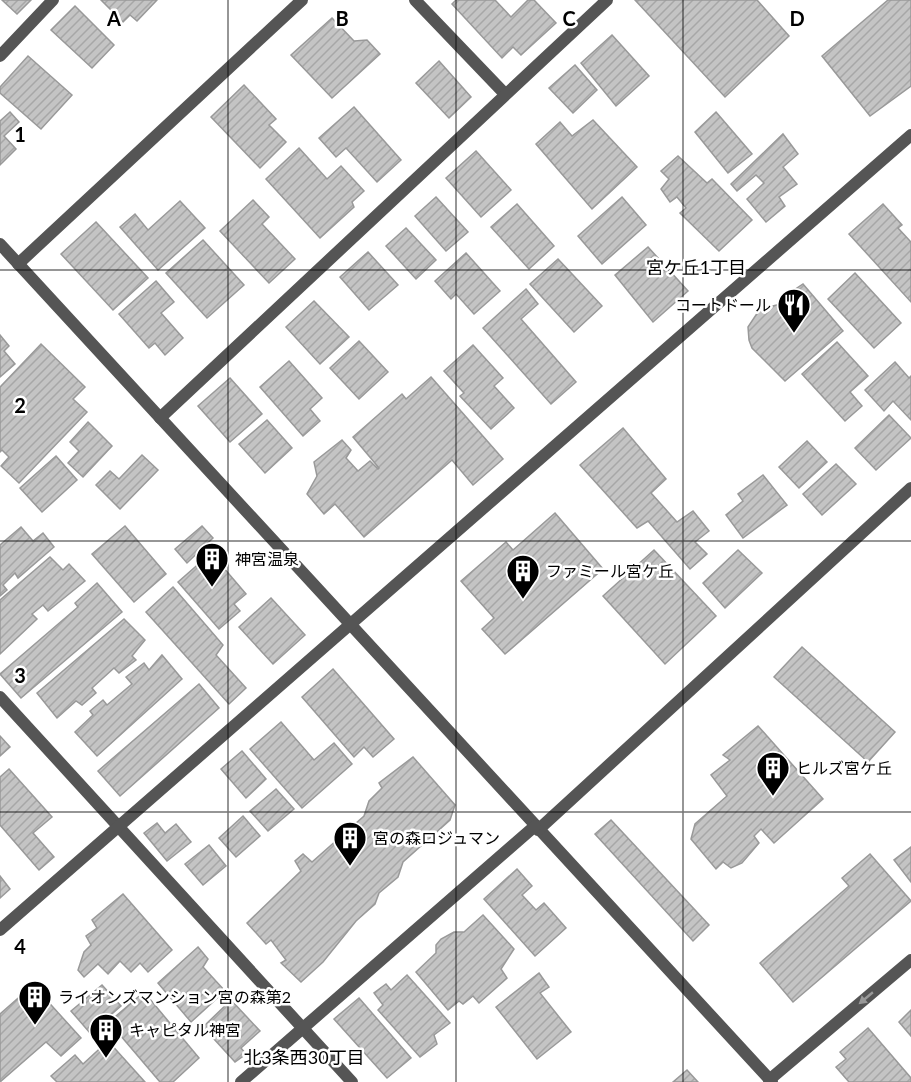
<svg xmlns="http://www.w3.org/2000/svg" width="911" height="1082" font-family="Lato,'Noto Sans JP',sans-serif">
<defs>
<pattern id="building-hatch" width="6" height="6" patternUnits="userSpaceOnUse" patternTransform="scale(1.5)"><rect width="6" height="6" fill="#c4c4c4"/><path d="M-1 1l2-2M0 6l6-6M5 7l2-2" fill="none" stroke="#a7a7a7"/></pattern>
</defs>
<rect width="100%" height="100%" fill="#fff"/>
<g fill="url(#building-hatch)" stroke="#999" stroke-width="1.5">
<polygon points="2,0 31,0 17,14"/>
<polygon points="101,0 157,0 137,21 130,15 123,22"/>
<polygon points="456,0 495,0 511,17 528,0 534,0 556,23 521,55 513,47 502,58 452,4"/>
<polygon points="635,0 757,0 789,36 725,97"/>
<polygon points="888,0 911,0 911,86 870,116 822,56"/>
<polygon points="75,6 114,45 92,68 51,30"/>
<polygon points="332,18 354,41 367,40 380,54 332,98 291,55"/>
<polygon points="612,35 649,76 616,106 581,63"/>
<polygon points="28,56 72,95 41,129 0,93 0,87"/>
<polygon points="439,61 471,97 449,118 416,83"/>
<polygon points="575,65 597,90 573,113 549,88"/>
<polygon points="244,85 276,119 269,125 286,142 260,168 211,117"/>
<polygon points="354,107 401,160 377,182 346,148 336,157 319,138"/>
<polygon points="10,112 19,122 4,136 16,149 0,165 0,121"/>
<polygon points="716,112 752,154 728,173 695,132"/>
<polygon points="593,120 637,167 592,209 536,144 560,122 572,136"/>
<polygon points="783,134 798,154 783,167 797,184 779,197 785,206 766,222 747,199 764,183 756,175 737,191 731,184"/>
<polygon points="299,148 327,179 341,166 364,191 352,202 354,207 320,238 266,179"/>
<polygon points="476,151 511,190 481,217 446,178"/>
<polygon points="678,156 707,183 712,179 752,220 719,251 680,213 686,208 677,197 670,202 661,189 669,179 661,171"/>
<polygon points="436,197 468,232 446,251 415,216"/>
<polygon points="622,197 646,225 602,264 578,236"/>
<polygon points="253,200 269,217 262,224 295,259 269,283 220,231"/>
<polygon points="180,201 205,228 158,270 120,227 135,214 148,230"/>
<polygon points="517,204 554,246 529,269 491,227"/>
<polygon points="883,204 902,225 898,228 911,242 911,302 849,234"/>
<polygon points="96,222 148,278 113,310 61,254"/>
<polygon points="406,228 436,260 416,279 386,246"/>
<polygon points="203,240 244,285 207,318 166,273"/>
<polygon points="648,247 688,291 653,322 615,275"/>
<polygon points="368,252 398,285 369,310 340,277"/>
<polygon points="466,253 500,291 474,314 456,294 451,299 435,281"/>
<polygon points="558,259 602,306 574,332 530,284"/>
<polygon points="855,273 901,323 874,348 828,299"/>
<polygon points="156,281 174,302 161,313 183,338 165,355 155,343 149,348 119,314"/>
<polygon points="803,284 843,331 785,381 752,348 749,340 748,327 760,309 781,304 788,294"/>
<polygon points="526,289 538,304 521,319 576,382 551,404 483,328"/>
<polygon points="314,301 349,337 320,364 286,327"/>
<polygon points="0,335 9,346 4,351 15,364 0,377"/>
<polygon points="359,341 388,372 359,399 330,368"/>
<polygon points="837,342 868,376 850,392 862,406 845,421 802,374"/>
<polygon points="41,344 85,387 73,399 87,412 19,483 1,466 9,457 2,450 0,452 0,387"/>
<polygon points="473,345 503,378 494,386 514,408 491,429 460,396 464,393 444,371"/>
<polygon points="289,361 322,398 310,409 320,421 303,436 260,387"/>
<polygon points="895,362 909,378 911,376 911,420 893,401 884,411 865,390"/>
<polygon points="431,377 503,459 473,485 452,460 364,537 335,504 324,514 307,494 317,476 314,462 342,440 351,450 346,458 358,471 370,461 378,469 379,468 353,437 402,394 406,399"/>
<polygon points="230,378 262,414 230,442 198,406"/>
<polygon points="889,415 911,438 876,470 855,448"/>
<polygon points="267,420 292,448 265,473 239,444"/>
<polygon points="88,422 112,446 83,477 68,463 79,451 70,442"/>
<polygon points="623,428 666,479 651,493 677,522 693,511 709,531 695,542 707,554 690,569 648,521 637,528 580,465"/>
<polygon points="807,441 827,462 799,488 779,467"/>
<polygon points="142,455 158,470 120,509 96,485 110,471 119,479"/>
<polygon points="56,456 77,480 42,512 20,488"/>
<polygon points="836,464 856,484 822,515 803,494"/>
<polygon points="763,475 787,505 743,538 726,515 743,501 738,494"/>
<polygon points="555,513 603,569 505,654 482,629 494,618 461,581 506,542 513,550"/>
<polygon points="125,526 166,574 134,602 92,554"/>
<polygon points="202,526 213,538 187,563 175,549"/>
<polygon points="21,527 33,541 43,533 54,547 18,578 15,573 3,585 7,590 0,596 0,545"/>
<polygon points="654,550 716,616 665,664 603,596"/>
<polygon points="738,550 762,573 725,608 703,583"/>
<polygon points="211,553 246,594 234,604 240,611 219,629 178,582"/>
<polygon points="50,557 63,570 69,564 85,581 48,611 43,605 32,614 37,619 0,654 0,600"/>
<polygon points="97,583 122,612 21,698 0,674 78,607 75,603"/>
<polygon points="173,587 223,645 216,655 246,688 229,704 146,612"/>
<polygon points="271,598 305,635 273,664 239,627"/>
<polygon points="124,619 145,640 132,656 136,660 119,673 114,668 92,688 96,693 82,705 76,701 57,718 37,693"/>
<polygon points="802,647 895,732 868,762 774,677"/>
<polygon points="162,655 182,679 97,756 75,732 93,715 90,711 103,700 107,705 132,684 126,677 144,663 149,670"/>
<polygon points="333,669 394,739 373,757 364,747 354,757 302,697"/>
<polygon points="199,684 219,708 120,796 98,771"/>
<polygon points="281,722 314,760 334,743 352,764 302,808 250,749"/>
<polygon points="758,726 823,799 774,843 761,829 754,836 759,843 742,863 731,868 723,862 716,869 691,839 695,824 727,796 711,775 730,760 723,755"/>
<polygon points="0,736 10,747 0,756"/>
<polygon points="242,751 266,779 246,798 221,769"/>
<polygon points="413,757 455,805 450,820 403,862 398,877 379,893 375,904 356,921 323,962 301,982 281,963 286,960 271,940 266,944 247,923 301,871 295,861 303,854 312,862 364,816 369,801 382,788 379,783"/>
<polygon points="9,769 52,817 33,833 54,857 39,870 0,825 0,777"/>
<polygon points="276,789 294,809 268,831 250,811"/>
<polygon points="243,816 260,836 236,857 219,838"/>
<polygon points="611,820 709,925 693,941 595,834"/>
<polygon points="157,823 165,833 176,824 191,842 167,861 144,833"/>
<polygon points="209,845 226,866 203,885 185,864"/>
<polygon points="911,847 911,882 894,860"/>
<polygon points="870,854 911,901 793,1002 760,963 849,886 842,878"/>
<polygon points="517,869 532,886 522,895 536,910 544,903 566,928 535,956 484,899"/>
<polygon points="0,876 10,889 0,898"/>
<polygon points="123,894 172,950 148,972 140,963 131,972 120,961 108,974 98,964 84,977 78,970 84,952 91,945 86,936 97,928 92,920"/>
<polygon points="483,915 514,949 501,969 507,978 479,1003 473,996 463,1004 459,1001 448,1010 416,972 436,953 436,945 441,939 454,932 464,932"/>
<polygon points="198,947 208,959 203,967 225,991 191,1022 158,983"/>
<polygon points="539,973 549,987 540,993 571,1032 537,1059 496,1007"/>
<polygon points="407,975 450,1023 434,1035 437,1044 420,1057 378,1010 383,1005 374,993 386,984 391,990"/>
<polygon points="33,985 81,1038 61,1056 46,1042 0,1082 0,1014"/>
<polygon points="102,985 121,1006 90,1033 71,1011"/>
<polygon points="144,992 199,1058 173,1082 160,1082 109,1022"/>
<polygon points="359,998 411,1058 387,1078 334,1019"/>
<polygon points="231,1000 260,1031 241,1048 246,1054 235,1062 203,1027"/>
<polygon points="911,1010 911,1036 899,1022"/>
<polygon points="868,1028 911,1078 911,1082 849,1082 836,1067 846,1059 840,1052"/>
<polygon points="108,1041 145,1082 57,1082 51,1076 75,1055 83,1064"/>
<polygon points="687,1070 698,1082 673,1082"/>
</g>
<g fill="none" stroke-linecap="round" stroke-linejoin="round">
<g stroke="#555" stroke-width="12">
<polyline points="415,0 505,94"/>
<polyline points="0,56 53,0"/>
<polyline points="0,244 772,1082"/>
<polyline points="18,264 302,0"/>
<polyline points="160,418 607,0"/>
<polyline points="0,697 352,1082"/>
<polyline points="538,830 911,488"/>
<polyline points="0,930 911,135"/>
<polyline points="769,1080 911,960"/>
<polyline points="241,1082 535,826"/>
</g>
</g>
<defs><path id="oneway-solid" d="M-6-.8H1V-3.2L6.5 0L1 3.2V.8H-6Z" transform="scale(1.5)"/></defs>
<use fill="#999" href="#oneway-solid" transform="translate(866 998) rotate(140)"/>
<path fill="none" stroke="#000" stroke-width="1.5" stroke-opacity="0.55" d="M228,0v1082M456,0v1082M683,0v1082M0,270h911M0,541h911M0,812h911"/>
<defs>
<g id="restaurant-pin" transform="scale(1.725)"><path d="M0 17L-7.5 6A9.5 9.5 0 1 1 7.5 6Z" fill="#000" stroke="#fff"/><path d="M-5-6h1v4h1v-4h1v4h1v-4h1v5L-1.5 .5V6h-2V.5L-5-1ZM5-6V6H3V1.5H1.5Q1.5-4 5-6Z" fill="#fff"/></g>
<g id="building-pin" transform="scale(1.725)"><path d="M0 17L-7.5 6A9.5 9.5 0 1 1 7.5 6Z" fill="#000" stroke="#fff"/><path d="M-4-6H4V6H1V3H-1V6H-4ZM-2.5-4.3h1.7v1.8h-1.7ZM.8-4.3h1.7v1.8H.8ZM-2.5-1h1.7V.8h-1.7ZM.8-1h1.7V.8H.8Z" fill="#fff"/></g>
</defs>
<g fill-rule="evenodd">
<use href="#restaurant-pin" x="794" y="305"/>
<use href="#building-pin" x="212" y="559"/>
<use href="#building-pin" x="523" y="571"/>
<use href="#building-pin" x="773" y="768"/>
<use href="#building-pin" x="350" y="838"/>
<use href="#building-pin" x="35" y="997"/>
<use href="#building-pin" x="106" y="1030"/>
</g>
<g text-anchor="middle" stroke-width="5" stroke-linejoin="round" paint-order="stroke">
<g font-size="16" fill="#000" stroke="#fff" text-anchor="start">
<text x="771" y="311" text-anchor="end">コートドール</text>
<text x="235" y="565">神宮温泉</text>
<text x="546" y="577">ファミール宮ケ丘</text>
<text x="796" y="774">ヒルズ宮ケ丘</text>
<text x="373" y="844">宮の森ロジュマン</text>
<text x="58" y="1003">ライオンズマンション宮の森第2</text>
<text x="129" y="1036">キャピタル神宮</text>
</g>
<g font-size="18" fill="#000" stroke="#fff">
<text x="696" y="274">宮ケ丘1丁目</text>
<text x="304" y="1064">北3条西30丁目</text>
</g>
</g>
<g font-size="20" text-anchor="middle" font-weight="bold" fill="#000" stroke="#fff" stroke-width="5" stroke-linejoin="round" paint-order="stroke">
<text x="114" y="26">A</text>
<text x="342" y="26">B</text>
<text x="569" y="26">C</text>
<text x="797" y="26">D</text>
<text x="20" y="142">1</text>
<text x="20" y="413">2</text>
<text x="20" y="683">3</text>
<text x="20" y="954">4</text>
</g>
</svg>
